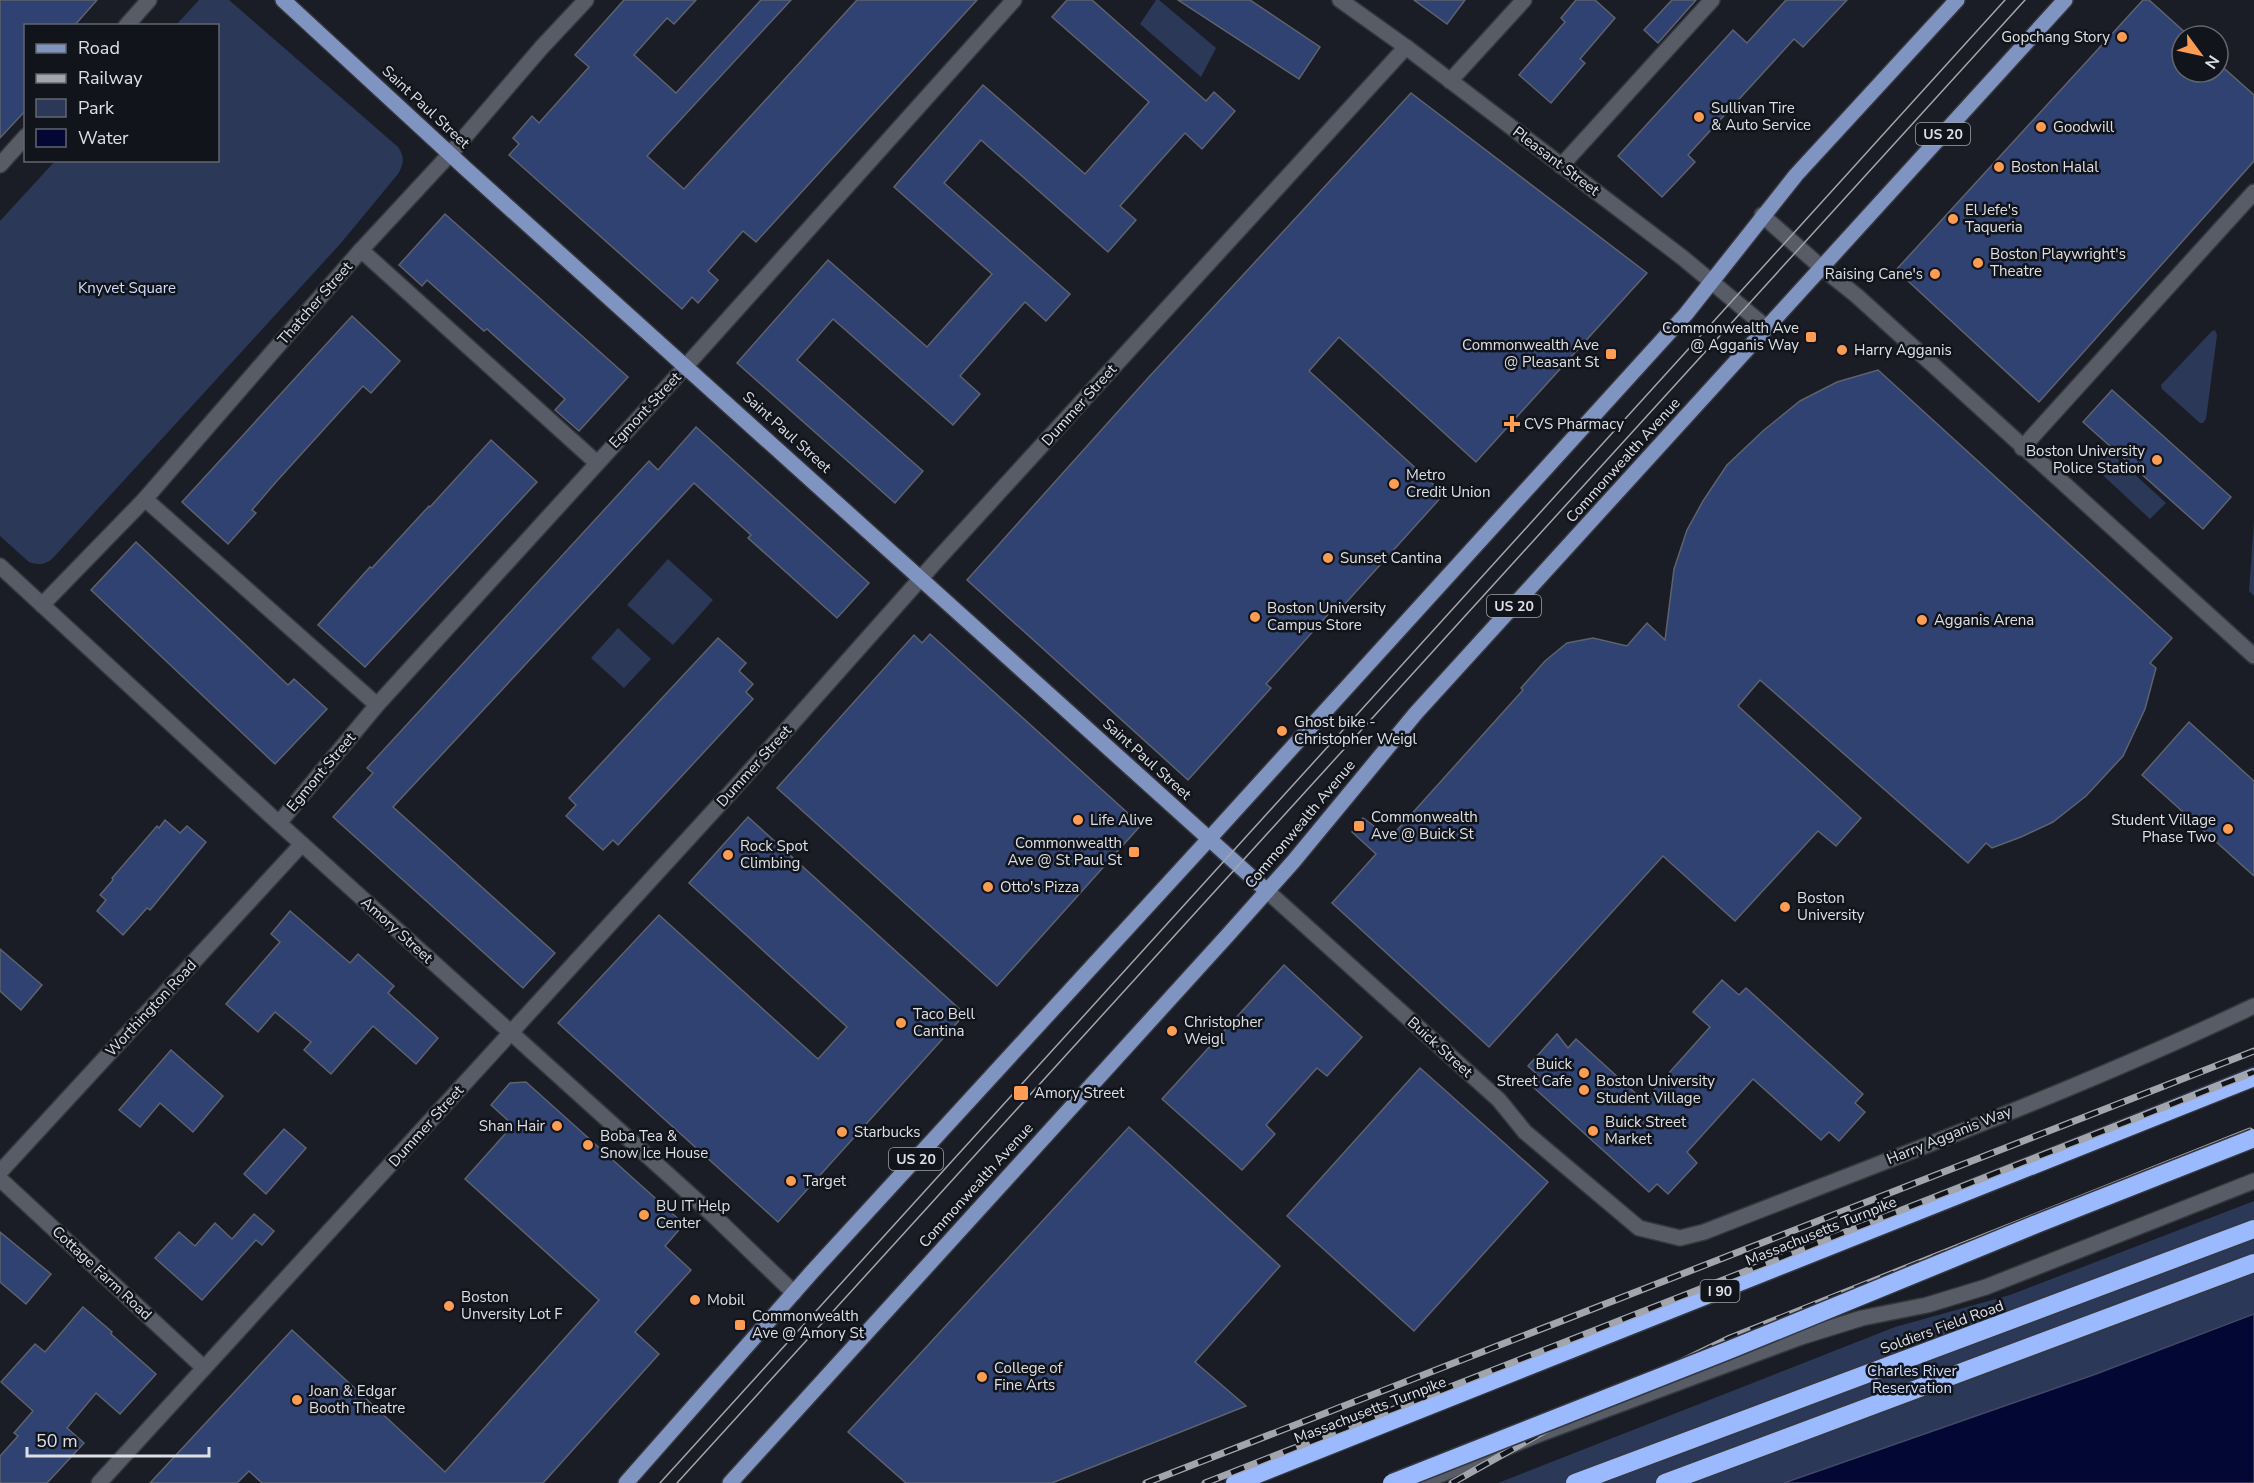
<svg xmlns="http://www.w3.org/2000/svg" width="2254" height="1483" font-family="'Nunito Sans',sans-serif">
<rect width="100%" height="100%" fill="#1a1d25"/>
<g fill="#2b3858">
<path d="M199,0h30l169,147c7,10 6,17 0,27l-57,69 -289,316c-7,6 -15,6 -23,3l-29,-26v-315l55,-60 163,-1v-134l-42,-1z"/>
<polygon points="1156,0 1159,0 1216,48 1201,77 1140,24"/>
<polygon points="2215,330 2217,335 2206,419 2203,423 2200,423 2162,389 2161,385 2212,331"/>
<polygon points="2108,450 2166,503 2150,519 2093,466"/>
<polygon points="2254,521 2254,596 2249,591"/>
<polygon points="668,559 713,600 673,645 627,605"/>
<polygon points="618,628 651,659 624,688 591,658"/>
<polygon points="2254,1201 2254,1314 2096,1374 1784,1483 1498,1483 1895,1327 2010,1295"/>
</g>
<polygon fill="#020733" stroke="#444868" stroke-width="1.5" points="2254,1314 2254,1483 1784,1483 2096,1374"/>
<g fill="#2f4272" stroke="#5e626c" stroke-width="1.5">
<polygon points="0,0 97,0 74,26 26,26 26,110 0,138"/>
<polygon points="624,0 696,0 674,24 667,18 634,55 676,93 761,0 791,0 647,156 684,189 857,0 977,0 756,242 743,231 708,271 718,280 698,303 692,297 682,309 509,155 519,144 513,138 532,116 539,123 589,67 575,55"/>
<polygon points="1067,0 1092,0 1206,101 1214,92 1235,111 1202,149 1185,133 1120,206 1136,220 1108,252 981,140 944,183 1070,294 1046,321 1025,302 960,376 980,394 953,425 833,319 797,360 923,471 895,503 737,363 828,260 927,347 992,274 894,187 983,85 1085,174 1149,102 1052,17"/>
<polygon points="1178,0 1250,0 1320,47 1299,79"/>
<polygon points="1414,0 1465,0 1447,24"/>
<polygon points="1576,0 1595,0 1615,18 1580,59 1585,63 1551,103 1519,75 1565,22 1561,18"/>
<polygon points="1672,0 1696,0 1658,43 1644,30"/>
<polygon points="1786,0 1847,0 1803,47 1794,39 1688,155 1695,162 1662,197 1618,156 1733,30 1747,43"/>
<polygon points="2143,0 2149,0 2189,36 2182,36 2182,72 2218,72 2218,63 2254,95 2254,161 2039,402 1896,270"/>
<polygon points="1411,93 1647,273 1476,462 1339,337 1309,371 1444,494 1344,605 1340,601 1266,684 1271,688 1188,780 967,580 1148,378"/>
<polygon points="445,214 628,377 579,431 555,410 565,399 487,329 484,331 427,280 422,286 399,265"/>
<polygon points="352,316 400,361 371,393 363,386 276,482 252,510 256,513 228,544 182,502"/>
<polygon points="1878,370 2172,638 2150,663 2156,668 2145,709 2123,756 2086,796 2053,822 2021,837 1992,848 1986,843 1968,863 1760,680 1738,706 1861,818 1836,846 1818,831 1735,921 1663,856 1489,1047 1332,903 1376,854 1352,832 1363,818 1390,838 1523,690 1521,688 1545,661 1567,643 1593,638 1627,646 1647,623 1665,640 1674,569 1687,530 1703,501 1727,465 1764,430 1800,401 1837,382"/>
<polygon points="2112,390 2231,497 2203,529 2083,422"/>
<polygon points="696,427 869,583 837,618 748,538 751,535 694,483 393,807 555,953 523,988 333,817 373,773 367,768 649,461 658,470"/>
<polygon points="491,440 537,482 365,667 318,625 370,567 372,568 429,506 430,507"/>
<polygon points="136,542 288,685 294,679 327,709 275,764 91,590"/>
<polygon points="930,634 1141,825 997,986 777,788 914,635 922,643"/>
<polygon points="718,638 746,663 739,671 753,684 746,692 753,699 618,845 613,840 603,850 566,816 576,805 569,798"/>
<polygon points="2189,722 2254,781 2254,876 2142,775"/>
<polygon points="748,817 965,1014 778,1222 558,1023 659,915 818,1059 847,1027 689,883"/>
<polygon points="165,820 180,833 187,826 206,842 150,910 147,908 123,935 97,911 106,900 100,895 113,880 112,878 157,826 159,828"/>
<polygon points="290,911 350,963 358,954 394,986 388,993 438,1038 416,1064 373,1026 331,1074 304,1050 311,1042 275,1012 258,1032 226,1004 280,942 271,934"/>
<polygon points="0,949 42,985 21,1010 0,991"/>
<polygon points="1284,965 1362,1037 1327,1076 1317,1068 1266,1125 1275,1134 1242,1170 1162,1099"/>
<polygon points="1722,980 1739,995 1746,988 1863,1094 1855,1103 1865,1112 1839,1141 1829,1132 1821,1140 1753,1079 1687,1152 1697,1163 1668,1194 1657,1184 1649,1192 1532,1086 1540,1077 1528,1066 1557,1034 1568,1048 1576,1039 1644,1101 1710,1027 1693,1012"/>
<polygon points="171,1050 223,1096 193,1132 160,1103 140,1127 119,1110"/>
<polygon points="1420,1068 1548,1182 1414,1331 1287,1216"/>
<polygon points="526,1082 684,1224 665,1246 691,1270 635,1332 659,1354 543,1483 262,1483 249,1471 237,1483 150,1483 292,1330 445,1472 599,1300 465,1179 513,1125 491,1105 510,1083"/>
<polygon points="1129,1127 1280,1266 1195,1362 1246,1406 1052,1483 906,1483 848,1432"/>
<polygon points="284,1129 306,1148 266,1194 244,1174"/>
<polygon points="254,1214 274,1231 262,1245 256,1240 202,1300 155,1258 179,1232 195,1246 215,1223 232,1239"/>
<polygon points="0,1232 51,1274 26,1304 0,1282"/>
<polygon points="83,1307 112,1332 111,1334 156,1374 120,1414 96,1393 67,1428 84,1443 47,1483 0,1483 0,1456 18,1436 14,1433 33,1411 1,1382 35,1344 45,1352"/>
</g>
<g fill="none" stroke-linecap="round" stroke-linejoin="round">
<g stroke="#35373d" stroke-width="18">
<g id="minor">
<polyline points="1340,0 1406,47 1683,258 1767,328"/>
<polyline points="126,26 149,0"/>
<polyline points="1450,81 1524,0"/>
<polyline points="0,165 26,136"/>
<polyline points="1561,166 1712,0"/>
<polyline points="1762,215 1822,268 1857,296 2254,656"/>
<polyline points="361,250 597,463"/>
<polyline points="2022,448 2254,192"/>
<polyline points="145,499 377,705"/>
<polyline points="0,566 271,816 714,1216 794,1293"/>
<polyline points="42,605 145,499 361,250 450,154 542,47 586,0"/>
<polyline points="279,823 377,705 677,376 1014,0"/>
<path d="M1267,891l232,209 26,32 114,96 41,10 24,-6c184,-72 371,-141 550,-226"/>
<polyline points="0,1172 302,844"/>
<polyline points="0,1179 204,1368"/>
<polyline points="99,1483 740,782 938,559 1406,47"/>
<polyline points="1420,1483 1537,1435 1801,1337 1862,1318 1927,1305 1986,1287 2254,1181"/>
</g>
</g>
<g stroke="#35373d" stroke-width="18">
<g id="major">
<polyline points="283,0 465,168 1267,891"/>
<polyline points="626,1483 812,1272 1209,839 1686,314 1796,175 1957,0"/>
<polyline points="730,1483 1227,936 1293,862 1416,713 2065,0"/>
</g>
</g>
<g stroke="#35373d" stroke-width="21">
<g id="highway">
<polyline points="1235,1483 2254,1077"/>
<polyline points="1575,1483 2254,1229"/>
<polyline points="1665,1483 2254,1263"/>
</g>
</g>
<use href="#minor" stroke="#585c66" stroke-width="15"/>
<use href="#major" stroke="#8094c2" stroke-width="15"/>
<use href="#highway" stroke="#9bb9ff" stroke-width="18"/>
<g stroke="#a2a5ab" stroke-width="1.5">
<polyline points="660,1483 2005,0"/>
<polyline points="677,1483 2025,0"/>
</g>
<g stroke="#a2a5ab" stroke-width="7">
<g id="rail">
<polyline points="1146,1483 2254,1051"/>
<polyline points="1205,1483 2254,1072"/>
<polyline points="1452,1483 1580,1411 1730,1338 2250,1131"/>
</g>
</g>
<use href="#rail" stroke="#11141b" stroke-width="4.5" stroke-dasharray="14" stroke-linecap="butt"/>
<g stroke="#35373d" stroke-width="21" stroke-linecap="butt">
<polyline id="highway-bridge" points="1392,1483 1729,1350 2039,1223 2254,1138"/>
</g>
<use href="#highway-bridge" stroke="#9bb9ff" stroke-width="18"/>
</g>
<g fill="#fc9d53" stroke="#11141b" stroke-width="2">
<circle cx="2122" cy="37" r="6"/>
<circle cx="1699" cy="117" r="6"/>
<circle cx="2041" cy="127" r="6"/>
<circle cx="1999" cy="167" r="6"/>
<circle cx="1953" cy="219" r="6"/>
<circle cx="1978" cy="263" r="6"/>
<circle cx="1935" cy="274" r="6"/>
<rect x="1805" y="331" width="12" height="12" rx="3"/>
<circle cx="1842" cy="350" r="6"/>
<rect x="1605" y="348" width="12" height="12" rx="3"/>
<path d="M1509 415h6v6h6v6h-6v6h-6v-6h-6v-6h6z"/>
<circle cx="2157" cy="460" r="6"/>
<circle cx="1394" cy="484" r="6"/>
<circle cx="1328" cy="558" r="6"/>
<circle cx="1255" cy="617" r="6"/>
<circle cx="1922" cy="620" r="6"/>
<circle cx="1282" cy="731" r="6"/>
<circle cx="1078" cy="820" r="6"/>
<rect x="1353" y="820" width="12" height="12" rx="3"/>
<circle cx="2228" cy="829" r="6"/>
<rect x="1128" y="846" width="12" height="12" rx="3"/>
<circle cx="728" cy="855" r="6"/>
<circle cx="988" cy="887" r="6"/>
<circle cx="1785" cy="907" r="6"/>
<circle cx="901" cy="1023" r="6"/>
<circle cx="1172" cy="1031" r="6"/>
<circle cx="1584" cy="1073" r="6"/>
<circle cx="1584" cy="1090" r="6"/>
<rect x="1013" y="1085" width="16" height="16" rx="3"/>
<circle cx="557" cy="1126" r="6"/>
<circle cx="1593" cy="1131" r="6"/>
<circle cx="842" cy="1132" r="6"/>
<circle cx="588" cy="1145" r="6"/>
<circle cx="791" cy="1181" r="6"/>
<circle cx="644" cy="1215" r="6"/>
<circle cx="695" cy="1300" r="6"/>
<circle cx="449" cy="1306" r="6"/>
<rect x="734" y="1319" width="12" height="12" rx="3"/>
<circle cx="982" cy="1377" r="6"/>
<circle cx="297" cy="1400" r="6"/>
</g>
<g text-anchor="middle" stroke-width="5" stroke-linejoin="round" paint-order="stroke">
<g fill="#11141b" stroke="#a0a3a8" stroke-width="1.5">
<rect x="1916" y="123" width="54" height="22" rx="4.5"/>
<rect x="1487" y="595" width="54" height="22" rx="4.5"/>
<rect x="889" y="1148" width="54" height="22" rx="4.5"/>
<rect x="1700.5" y="1280" width="39" height="22" rx="4.5"/>
</g>
<g font-size="14" font-weight="bold" fill="#dde0e5">
<text x="1943" y="139">US 20</text>
<text x="1514" y="611">US 20</text>
<text x="916" y="1164">US 20</text>
<text x="1720" y="1296">I 90</text>
</g>
<g font-size="15" fill="#dde0e5" stroke="#11141b" text-anchor="start">
<text x="2110" y="42" text-anchor="end">Gopchang Story</text>
<text x="1711" y="113">Sullivan Tire<tspan x="1711" dy="17">&amp; Auto Service</tspan></text>
<text x="2053" y="132">Goodwill</text>
<text x="2011" y="172">Boston Halal</text>
<text x="1965" y="215">El Jefe's<tspan x="1965" dy="17">Taqueria</tspan></text>
<text x="1990" y="259">Boston Playwright's<tspan x="1990" dy="17">Theatre</tspan></text>
<text x="1923" y="279" text-anchor="end">Raising Cane's</text>
<text x="1799" y="333" text-anchor="end">Commonwealth Ave<tspan x="1799" dy="17">@ Agganis Way</tspan></text>
<text x="1599" y="350" text-anchor="end">Commonwealth Ave<tspan x="1599" dy="17">@ Pleasant St</tspan></text>
<text x="1854" y="355">Harry Agganis</text>
<text x="1524" y="429">CVS Pharmacy</text>
<text x="2145" y="456" text-anchor="end">Boston University<tspan x="2145" dy="17">Police Station</tspan></text>
<text x="1406" y="480">Metro<tspan x="1406" dy="17">Credit Union</tspan></text>
<text x="1340" y="563">Sunset Cantina</text>
<text x="1267" y="613">Boston University<tspan x="1267" dy="17">Campus Store</tspan></text>
<text x="1934" y="625">Agganis Arena</text>
<text x="1294" y="727">Ghost bike -<tspan x="1294" dy="17">Christopher Weigl</tspan></text>
<text x="1371" y="822">Commonwealth<tspan x="1371" dy="17">Ave @ Buick St</tspan></text>
<text x="1090" y="825">Life Alive</text>
<text x="2216" y="825" text-anchor="end">Student Village<tspan x="2216" dy="17">Phase Two</tspan></text>
<text x="1122" y="848" text-anchor="end">Commonwealth<tspan x="1122" dy="17">Ave @ St Paul St</tspan></text>
<text x="740" y="851">Rock Spot<tspan x="740" dy="17">Climbing</tspan></text>
<text x="1000" y="892">Otto's Pizza</text>
<text x="1797" y="903">Boston<tspan x="1797" dy="17">University</tspan></text>
<text x="913" y="1019">Taco Bell<tspan x="913" dy="17">Cantina</tspan></text>
<text x="1184" y="1027">Christopher<tspan x="1184" dy="17">Weigl</tspan></text>
<text x="1572" y="1069" text-anchor="end">Buick<tspan x="1572" dy="17">Street Cafe</tspan></text>
<text x="1596" y="1086">Boston University<tspan x="1596" dy="17">Student Village</tspan></text>
<text x="1034" y="1098">Amory Street</text>
<text x="1605" y="1127">Buick Street<tspan x="1605" dy="17">Market</tspan></text>
<text x="545" y="1131" text-anchor="end">Shan Hair</text>
<text x="854" y="1137">Starbucks</text>
<text x="600" y="1141">Boba Tea &amp;<tspan x="600" dy="17">Snow Ice House</tspan></text>
<text x="803" y="1186">Target</text>
<text x="656" y="1211">BU IT Help<tspan x="656" dy="17">Center</tspan></text>
<text x="461" y="1302">Boston<tspan x="461" dy="17">Unversity Lot F</tspan></text>
<text x="707" y="1305">Mobil</text>
<text x="752" y="1321">Commonwealth<tspan x="752" dy="17">Ave @ Amory St</tspan></text>
<text x="994" y="1373">College of<tspan x="994" dy="17">Fine Arts</tspan></text>
<text x="309" y="1396">Joan &amp; Edgar<tspan x="309" dy="17">Booth Theatre</tspan></text>
</g>
<g font-size="15" fill="#dde0e5" stroke="#11141b">
<text transform="translate(426 107) rotate(43)" y="5">Saint Paul Street</text>
<text transform="translate(1556 161) rotate(37)" y="5">Pleasant Street</text>
<text transform="translate(315 303) rotate(-49)" y="5">Thatcher Street</text>
<text transform="translate(1079 405) rotate(-48)" y="5">Dummer Street</text>
<text transform="translate(645 410) rotate(-47)" y="5">Egmont Street</text>
<text transform="translate(787 432) rotate(42)" y="5">Saint Paul Street</text>
<text transform="translate(1623 460) rotate(-48)" y="5">Commonwealth Avenue</text>
<text transform="translate(1147 759) rotate(42)" y="5">Saint Paul Street</text>
<text transform="translate(754 766) rotate(-48)" y="5">Dummer Street</text>
<text transform="translate(321 772) rotate(-50)" y="5">Egmont Street</text>
<text transform="translate(1300 824) rotate(-50)" y="5">Commonwealth Avenue</text>
<text transform="translate(397 930) rotate(42)" y="5">Amory Street</text>
<text transform="translate(151 1008) rotate(-47)" y="5">Worthington Road</text>
<text transform="translate(1440 1047) rotate(42)" y="5">Buick Street</text>
<text transform="translate(426 1126) rotate(-48)" y="5">Dummer Street</text>
<text transform="translate(1949 1135) rotate(-22)" y="5">Harry Agganis Way</text>
<text transform="translate(976 1185) rotate(-48)" y="5">Commonwealth Avenue</text>
<text transform="translate(1821 1231) rotate(-22)" y="5">Massachusetts Turnpike</text>
<text transform="translate(102 1273) rotate(43)" y="5">Cottage Farm Road</text>
<text transform="translate(1942 1327) rotate(-20)" y="5">Soldiers Field Road</text>
<text transform="translate(1370 1410) rotate(-21)" y="5">Massachusetts Turnpike</text>
</g>
<g font-size="15" fill="#cfdefd" stroke="#11141b">
<text x="127" y="293">Knyvet Square</text>
<text x="1912" y="1376">Charles River<tspan x="1912" dy="17">Reservation</tspan></text>
</g>
</g>
<rect x="24" y="24" width="195" height="138" fill="#11141b" stroke="#63666c" stroke-width="1.5"/>
<rect x="36" y="44" width="30" height="9" fill="#8094c2" stroke="#63666c" stroke-width="1.5"/>
<text x="78" y="54" font-size="18" fill="#dde0e5">Road</text>
<rect x="36" y="74" width="30" height="9" fill="#a2a5ab" stroke="#63666c" stroke-width="1.5"/>
<text x="78" y="84" font-size="18" fill="#dde0e5">Railway</text>
<rect x="36" y="99" width="30" height="18" fill="#2b3858" stroke="#63666c" stroke-width="1.5"/>
<text x="78" y="114" font-size="18" fill="#dde0e5">Park</text>
<rect x="36" y="129" width="30" height="18" fill="#020733" stroke="#63666c" stroke-width="1.5"/>
<text x="78" y="144" font-size="18" fill="#dde0e5">Water</text>
<g transform="translate(2200 54) rotate(123)"><circle r="28" fill="#11141b" stroke="#63666c" stroke-width="1.5"/>
<path d="M0-4.5L10 22L0 15L-10 22Z" fill="#fc9d53"/>
<text y="-9" font-size="16" font-weight="bold" text-anchor="middle" fill="#dde0e5">N</text>
</g>
<path d="M27 1447v9h182v-9" fill="none" stroke="#dde0e5" stroke-width="3"/>
<text x="36" y="1447" font-size="18" fill="#dde0e5" stroke="#11141b" stroke-width="4.5" paint-order="stroke">50 m</text>
</svg>
